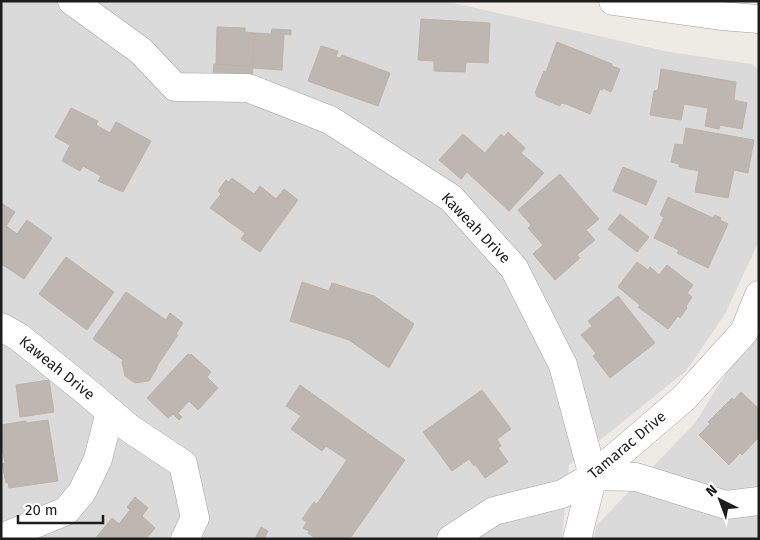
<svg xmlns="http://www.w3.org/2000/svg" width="760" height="540" font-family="'Fira Sans',sans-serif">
<rect width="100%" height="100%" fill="#eeeae4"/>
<g fill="#dbdadb">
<polygon points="1,1 445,1 669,52 752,64 759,70 759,241 725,314 686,371 569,465 562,539 1,539"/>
<polygon points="759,321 759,539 594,539 596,526 695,423"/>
</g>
<g fill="#beb6b1" stroke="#beb1a8">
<polygon points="421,19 490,23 488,63 466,62 465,72 434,71 434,61 418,60"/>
<polygon points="217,27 245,28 245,32 255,33 253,67 216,64"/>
<polygon points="272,29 291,30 291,35 284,34 282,70 252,68 255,33 271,34"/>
<polygon points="557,42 612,64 612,66 620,69 611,92 603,88 602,90 600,89 590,114 566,104 561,103 560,106 536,96 537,94 535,93 544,71 546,72"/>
<polygon points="321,46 338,51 336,57 340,58 342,55 390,73 378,106 308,81"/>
<polygon points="214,64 253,67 252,77 213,74"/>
<polygon points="661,69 736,82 734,100 747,103 742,129 720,125 719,129 705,126 708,108 684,104 681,120 650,115 654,91 658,90"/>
<polygon points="71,108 98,121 96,125 110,133 116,122 151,141 123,192 98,181 101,176 83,166 80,171 62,161 70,145 55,137"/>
<polygon points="686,128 754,140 748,173 734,170 728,198 695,192 699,171 679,167 679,164 671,162 675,144 683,145"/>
<polygon points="508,132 525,148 521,153 544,173 509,211 467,172 461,179 439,160 463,134 485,153 501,134 504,137"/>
<polygon points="623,167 657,181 646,205 613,191"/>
<polygon points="560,174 599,219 586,230 595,240 577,255 580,258 555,280 533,254 543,245 528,228 531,225 518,210"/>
<polygon points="232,178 254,194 260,186 276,199 284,189 298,200 260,252 241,239 245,233 210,208 221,194 218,191 226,180 229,182"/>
<polygon points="668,197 713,218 715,215 721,218 720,220 728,224 708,268 677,253 679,250 654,238 664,217 660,215"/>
<polygon points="1,203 15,212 6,226 17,234 27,220 52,238 24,279 3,265 1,267"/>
<polygon points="620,214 649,237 637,252 608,229"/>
<polygon points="66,257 114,292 87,330 39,294"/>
<polygon points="637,262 648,270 650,267 659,275 667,265 693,285 687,293 692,297 686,306 687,308 680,318 678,316 668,329 638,307 640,305 618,287"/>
<polygon points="302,282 329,291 332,283 374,296 414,324 389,368 349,340 290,321"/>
<polygon points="126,292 166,320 170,313 183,323 176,334 178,335 157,366 157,368 149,381 135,383 125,376 122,362 123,360 93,339"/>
<polygon points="618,296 655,343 610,378 593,356 596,353 581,335 592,326 588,321"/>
<polygon points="188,354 190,355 191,354 211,372 207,377 218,388 198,410 189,401 178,413 182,417 179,420 173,414 168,418 147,398"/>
<polygon points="49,380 54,412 20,417 16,385"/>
<polygon points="300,385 405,460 351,537 349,536 347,539 316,539 308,533 309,531 303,528 307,522 302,519 314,502 317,504 347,460 326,446 322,451 291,429 301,416 286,406"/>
<polygon points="482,390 511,429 497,439 501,446 498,448 508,462 485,478 475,464 474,466 469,459 452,471 423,432"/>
<polygon points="741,392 759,409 759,437 742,455 740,453 729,465 699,435 710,424 708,422 732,398 734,400"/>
<polygon points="48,420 58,481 9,488 8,482 6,483 2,464 5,463 3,453 1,453 1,425 26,421 26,423"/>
<polygon points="135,497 148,508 142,516 155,528 146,539 95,539 112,518 119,524 130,510 127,507"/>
<polygon points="261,527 268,531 264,539 255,539"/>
</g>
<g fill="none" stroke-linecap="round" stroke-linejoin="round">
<g stroke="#a1a1a1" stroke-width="29">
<g id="minor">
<polyline points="72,1 141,51 175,87 248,88 330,120 451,198 514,268 563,365 593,476 636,477 726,505 759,501"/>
<polyline points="613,1 721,16 759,19"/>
<polyline points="1,327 19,337 87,392 129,428 183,464 195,518 185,539"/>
<polyline points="1,538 66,511 82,492 98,459 110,412"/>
<polyline points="451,539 494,511 562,494 593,476 684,398 744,332 759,295"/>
<polyline points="577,539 593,476"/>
</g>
</g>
<use href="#minor" stroke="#fff" stroke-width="28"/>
</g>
<g text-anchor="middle" stroke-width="4" stroke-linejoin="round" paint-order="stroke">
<g font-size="15" fill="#1d1d1d" stroke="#fff">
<text transform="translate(476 228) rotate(46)" y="5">Kaweah Drive</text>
<text transform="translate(57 368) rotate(39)" y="5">Kaweah Drive</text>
<text transform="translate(627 445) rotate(-40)" y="5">Tamarac Drive</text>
</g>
</g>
<rect width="760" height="540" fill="none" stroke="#1d1d1d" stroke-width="5"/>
<g transform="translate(720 500) rotate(318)" stroke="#ffffff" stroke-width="4" paint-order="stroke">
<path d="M0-4L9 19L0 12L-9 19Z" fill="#1d1d1d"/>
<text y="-8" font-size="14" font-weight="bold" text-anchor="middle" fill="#1d1d1d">N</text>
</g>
<path d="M18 515v8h85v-8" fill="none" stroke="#1d1d1d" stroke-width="2.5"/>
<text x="25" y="515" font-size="15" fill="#1d1d1d" stroke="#ffffff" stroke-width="4" paint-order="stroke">20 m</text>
</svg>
